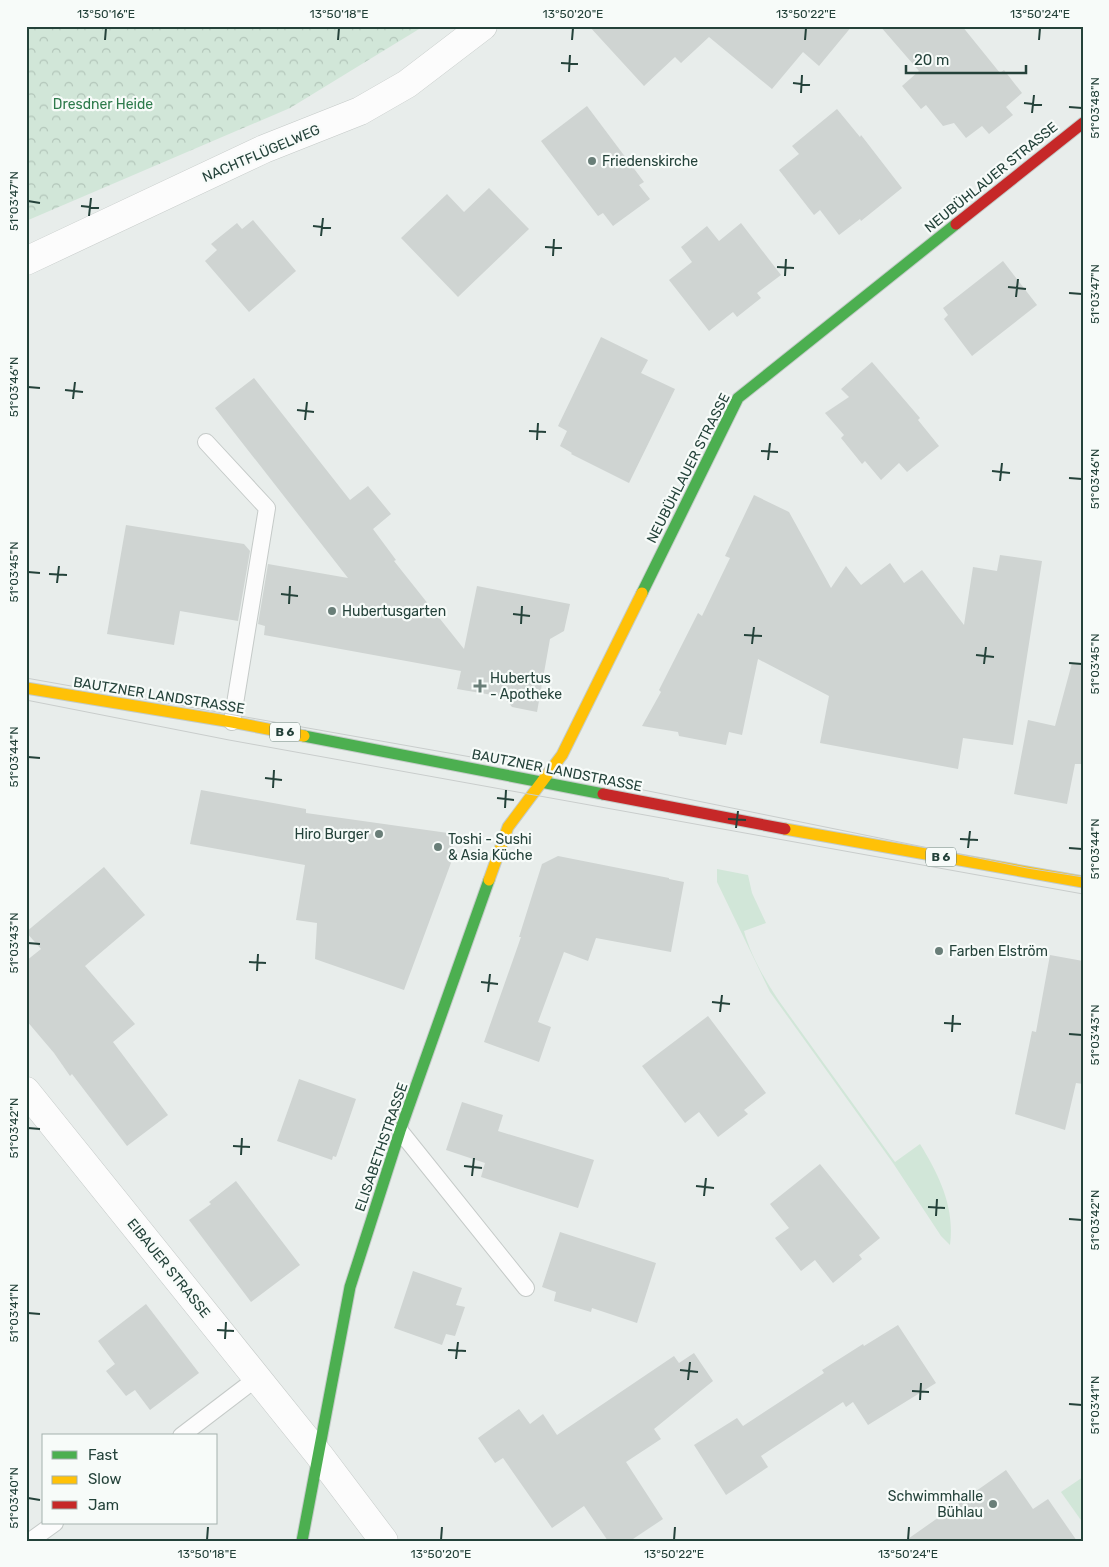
<svg xmlns="http://www.w3.org/2000/svg" width="1109" height="1567" font-family="Rubik,sans-serif">
<defs>
<pattern id="forest-crowns" width="20" height="18" patternUnits="userSpaceOnUse" patternTransform="scale(1.25)"><rect width="20" height="18" fill="#d1e6d8"/><path d="M2 6a3 3 0 1 1 6 0M12 15a3 3 0 1 1 6 0" fill="none" stroke="#b3c6ba"/></pattern>
</defs>
<rect width="100%" height="100%" fill="#e8edeb"/>
<g fill="#d1e6d8">
<path d="M717,869l31,6 4,18 14,30 -22,8c7,25 21,49 35,70l116,161 25,-18c19,31 35,63 30,101l-9,-9 -48,-73 -123,-171 -53,-110z"/>
<polygon points="1083,1477 1083,1523 1061,1492"/>
</g>
<polygon fill="url(#forest-crowns)" points="26,26 424,26 290,108 26,221"/>
<g fill="#cfd4d2">
<polygon points="589,26 852,26 819,66 803,52 772,89 709,37 681,63 675,57 644,86"/>
<polygon points="880,26 962,26 1000,73 1004,70 1022,93 1006,107 1013,115 989,134 982,126 966,138 954,123 943,126 926,105 921,109 902,86 919,71"/>
<polygon points="587,106 644,182 639,185 650,199 613,226 603,213 598,216 541,141"/>
<polygon points="837,109 860,137 861,135 902,188 861,221 860,219 839,235 820,210 814,215 779,170 799,154 792,146"/>
<polygon points="489,188 529,229 458,297 401,238 447,194 464,212"/>
<polygon points="253,220 296,271 249,312 205,261 217,250 211,244 237,223 242,229"/>
<polygon points="741,223 781,275 757,293 761,298 737,317 733,312 709,331 669,280 692,262 681,247 707,226 719,241"/>
<polygon points="1003,261 1037,305 972,356 944,319 948,315 943,308"/>
<polygon points="601,337 648,360 641,373 675,389 629,483 571,454 572,453 560,446 567,431 558,426"/>
<polygon points="872,362 920,418 918,420 939,446 907,472 899,463 881,480 865,461 862,464 841,438 844,435 825,413 849,397 841,389"/>
<polygon points="254,378 350,500 368,486 391,514 373,529 396,560 394,561 464,649 477,586 570,604 564,631 550,639 537,712 512,707 504,697 457,689 461,671 264,635 265,626 258,624 268,564 348,578 215,408"/>
<polygon points="754,495 789,512 831,588 846,566 861,585 890,563 904,583 922,570 964,625 973,567 997,571 1000,555 1042,561 1013,745 963,738 958,769 820,743 829,696 758,659 742,735 729,732 726,745 679,736 678,732 642,726 661,692 659,690 698,613 702,616 730,558 725,556"/>
<polygon points="126,525 244,544 250,551 238,621 180,611 174,645 107,634"/>
<polygon points="1072,663 1083,664 1083,764 1075,764 1067,804 1014,794 1028,720 1055,726"/>
<polygon points="201,790 306,809 306,813 448,833 455,852 404,990 315,959 317,923 296,920 305,865 190,844"/>
<polygon points="558,856 669,878 669,879 684,882 671,952 596,938 588,961 564,952 538,1022 551,1027 539,1062 484,1042 521,937 519,937 542,864"/>
<polygon points="104,867 145,915 85,966 135,1024 113,1042 168,1115 127,1146 72,1074 70,1076 54,1053 26,1020 26,961 41,949 26,932"/>
<polygon points="1050,955 1083,961 1083,1084 1076,1083 1065,1130 1015,1114 1032,1031 1036,1032"/>
<polygon points="708,1016 766,1093 744,1110 748,1114 718,1137 699,1112 685,1123 642,1066"/>
<polygon points="299,1079 356,1099 336,1157 333,1156 332,1160 277,1141"/>
<polygon points="462,1102 503,1115 498,1131 594,1160 578,1208 481,1177 485,1163 446,1150"/>
<polygon points="820,1164 880,1238 859,1255 862,1259 833,1283 815,1260 801,1271 775,1238 789,1228 770,1204"/>
<polygon points="236,1181 300,1265 251,1302 189,1220 211,1204 209,1202"/>
<polygon points="560,1232 656,1263 637,1323 592,1308 591,1312 554,1301 556,1292 542,1287"/>
<polygon points="413,1271 462,1288 456,1305 465,1307 455,1336 446,1334 442,1345 394,1328"/>
<polygon points="146,1304 199,1373 150,1410 135,1390 126,1396 106,1371 115,1364 98,1341"/>
<polygon points="898,1325 936,1383 868,1425 853,1402 846,1407 843,1402 761,1456 768,1467 726,1495 694,1445 737,1418 743,1426 824,1373 822,1370 863,1344 864,1346"/>
<polygon points="694,1353 713,1381 654,1429 661,1439 626,1462 663,1519 630,1541 608,1541 584,1506 552,1528 503,1458 495,1463 478,1438 519,1409 530,1424 543,1414 557,1435 674,1356 679,1363"/>
<polygon points="1006,1470 1033,1509 1048,1499 1077,1541 905,1541"/>
</g>
<g fill="none" stroke-linecap="round" stroke-linejoin="round">
<g stroke="#c5cac8" stroke-width="18">
<g id="lane">
<polyline points="206,442 267,508 232,722"/>
<polyline points="400,1131 526,1288"/>
<polyline points="181,1436 257,1378"/>
<polyline points="30,1541 55,1523"/>
</g>
</g>
<g stroke="#c5cac8" stroke-width="29">
<g id="street">
<polyline points="26,261 264,149 360,111 407,84 483,26"/>
<polyline points="26,1091 319,1455 384,1541"/>
</g>
</g>
<g stroke="#c3cbc8" stroke-width="13">
<g id="fast">
<polyline points="642,593 738,398 956,224"/>
<polyline points="304,736 603,794"/>
<polyline points="302,1541 350,1287 400,1131 489,880"/>
</g>
</g>
<g stroke="#c3cbc8" stroke-width="13">
<g id="slow">
<polyline points="26,688 232,722 304,736"/>
<polyline points="785,829 1083,882"/>
<polyline points="489,880 508,827 562,755 642,593"/>
</g>
</g>
<g stroke="#c3cbc8" stroke-width="13">
<g id="jam">
<polyline points="956,224 1083,123"/>
<polyline points="603,794 785,829"/>
</g>
</g>
<use href="#lane" stroke="#fcfcfc" stroke-width="16"/>
<use href="#street" stroke="#fcfcfc" stroke-width="28"/>
<use href="#fast" stroke="#4caf50" stroke-width="11"/>
<use href="#slow" stroke="#ffc107" stroke-width="11"/>
<use href="#jam" stroke="#c62828" stroke-width="11"/>
<g stroke="#c9cdcc" stroke-width="1">
<polyline points="26,678 550,771 1027,868 1083,877"/>
<polyline points="26,700 229,740 1083,894"/>
</g>
</g>
<path fill="none" stroke="#24423a" stroke-width="2" d="M105,40l1,-12M338,40l1,-12M572,40l1,-12M805,40l1,-12M1039,40l1,-12M561,63l17,1M569,72l1,-17M793,83l17,2M801,93l1,-18M1024,103l18,2M1069,107l13,1M1032,113l2,-18M28,201l12,2M81,206l18,2M89,216l2,-18M313,226l18,2M321,236l2,-18M545,247l17,1M553,256l1,-17M777,267l17,1M785,276l1,-17M1008,287l18,2M1069,293l13,1M1016,297l2,-18M28,387l12,1M65,390l18,2M73,399l2,-17M297,410l17,2M305,420l2,-18M529,431l17,1M537,440l1,-17M761,451l17,1M768,460l2,-17M992,471l18,2M1069,478l13,1M1000,481l2,-18M28,572l12,1M49,574l18,1M57,583l2,-17M281,594l17,2M289,604l1,-18M513,614l17,2M521,624l1,-18M744,635l18,1M752,644l2,-17M976,655l18,2M1069,663l13,1M984,664l2,-17M28,757l12,1M265,778l17,2M273,788l1,-18M497,798l17,2M505,808l1,-18M728,819l18,1M736,828l2,-17M960,839l18,1M968,848l2,-17M1069,848l13,1M28,943l12,1M249,962l17,1M257,971l1,-17M481,982l17,2M488,992l2,-18M712,1002l18,2M720,1012l2,-17M944,1023l17,1M952,1032l1,-17M1069,1034l13,1M28,1128l12,1M233,1146l17,1M241,1155l1,-17M464,1166l18,2M472,1176l2,-18M696,1186l18,2M704,1196l2,-18M928,1207l17,1M936,1216l1,-17M1069,1219l13,1M28,1313l12,1M217,1330l17,1M225,1339l1,-17M448,1350l18,1M456,1359l2,-17M680,1370l18,2M688,1380l2,-18M912,1391l17,1M920,1400l1,-17M1069,1404l13,1M28,1498l12,2M207,1540l1,-13M441,1540l1,-13M674,1540l1,-13M908,1540l1,-13"/>
<g fill="#697e78" stroke="#f7fbf9" stroke-width="2">
<circle cx="592" cy="161" r="5"/>
<circle cx="332" cy="611" r="5"/>
<path d="M477.5 678.5h5v5h5v5h-5v5h-5v-5h-5v-5h5z"/>
<circle cx="379" cy="834" r="5"/>
<circle cx="438" cy="847" r="5"/>
<circle cx="939" cy="951" r="5"/>
<circle cx="993" cy="1504" r="5"/>
</g>
<g text-anchor="middle" stroke-width="4.5" stroke-linejoin="round" paint-order="stroke">
<g fill="#f7fbf9" stroke="#637a73" stroke-width="1">
<rect x="270" y="722.5" width="30" height="19" rx="4"/>
<rect x="926" y="847.5" width="30" height="19" rx="4"/>
</g>
<g font-size="12" font-weight="bold" fill="#24423a">
<text x="285" y="736">B 6</text>
<text x="941" y="861">B 6</text>
</g>
<g font-size="14" fill="#2d7a4b" stroke="#f7fbf9">
<text x="103" y="109">Dresdner Heide</text>
</g>
<g font-size="14" fill="#24423a" stroke="#f7fbf9">
<text transform="translate(261 153) rotate(-23)" y="5">NACHTFLÜGELWEG</text>
<text transform="translate(991 177) rotate(-39)" y="5">NEUBÜHLAUER STRASSE</text>
<text transform="translate(688 468) rotate(-63)" y="5">NEUBÜHLAUER STRASSE</text>
<text transform="translate(159 695) rotate(9)" y="5">BAUTZNER LANDSTRASSE</text>
<text transform="translate(557 770) rotate(11)" y="5">BAUTZNER LANDSTRASSE</text>
<text transform="translate(381 1147) rotate(-71)" y="5">ELISABETHSTRASSE</text>
<text transform="translate(169 1268) rotate(51)" y="5">EIBAUER STRASSE</text>
</g>
<g font-size="14" fill="#24423a" stroke="#f7fbf9" text-anchor="start">
<text x="602" y="166">Friedenskirche</text>
<text x="342" y="616">Hubertusgarten</text>
<text x="490" y="683">Hubertus<tspan x="490" dy="16">- Apotheke</tspan></text>
<text x="369" y="839" text-anchor="end">Hiro Burger</text>
<text x="448" y="844">Toshi - Sushi<tspan x="448" dy="16">&amp; Asia Küche</tspan></text>
<text x="949" y="956">Farben Elström</text>
<text x="983" y="1501" text-anchor="end">Schwimmhalle<tspan x="983" dy="16">Bühlau</tspan></text>
</g>
</g>
<rect width="1109" height="1567" fill="none" stroke="#f7fbf9" stroke-width="55"/>
<rect x="42" y="1434" width="175" height="90" fill="#f7fbf9" stroke="#a3b1ad"/>
<rect x="52" y="1451" width="25" height="8" fill="#4caf50" stroke="#a3b1ad"/>
<text x="88" y="1460" font-size="15" fill="#24423a">Fast</text>
<rect x="52" y="1476" width="25" height="8" fill="#ffc107" stroke="#a3b1ad"/>
<text x="88" y="1484" font-size="15" fill="#24423a">Slow</text>
<rect x="52" y="1501" width="25" height="8" fill="#c62828" stroke="#a3b1ad"/>
<text x="88" y="1510" font-size="15" fill="#24423a">Jam</text>
<path d="M906 65v8h120v-8" fill="none" stroke="#24423a" stroke-width="2.5"/>
<text x="914" y="65" font-size="15" fill="#24423a" stroke="#f7fbf9" stroke-width="4" paint-order="stroke">20 m</text>
<rect x="28" y="28" width="1054" height="1512" fill="none" stroke="#24423a" stroke-width="2"/>
<g font-size="12" text-anchor="middle" fill="#24423a">
<text x="106" y="18">13°50'16"E</text>
<text x="339" y="18">13°50'18"E</text>
<text x="573" y="18">13°50'20"E</text>
<text x="806" y="18">13°50'22"E</text>
<text x="1040" y="18">13°50'24"E</text>
<text transform="translate(1095 108) rotate(-90)" y="4">51°03'48"N</text>
<text transform="translate(14 201) rotate(-90)" y="4">51°03'47"N</text>
<text transform="translate(1095 294) rotate(-90)" y="4">51°03'47"N</text>
<text transform="translate(14 387) rotate(-90)" y="4">51°03'46"N</text>
<text transform="translate(1095 479) rotate(-90)" y="4">51°03'46"N</text>
<text transform="translate(14 572) rotate(-90)" y="4">51°03'45"N</text>
<text transform="translate(1095 664) rotate(-90)" y="4">51°03'45"N</text>
<text transform="translate(14 757) rotate(-90)" y="4">51°03'44"N</text>
<text transform="translate(1095 849) rotate(-90)" y="4">51°03'44"N</text>
<text transform="translate(14 943) rotate(-90)" y="4">51°03'43"N</text>
<text transform="translate(1095 1035) rotate(-90)" y="4">51°03'43"N</text>
<text transform="translate(14 1128) rotate(-90)" y="4">51°03'42"N</text>
<text transform="translate(1095 1220) rotate(-90)" y="4">51°03'42"N</text>
<text transform="translate(14 1313) rotate(-90)" y="4">51°03'41"N</text>
<text transform="translate(1095 1405) rotate(-90)" y="4">51°03'41"N</text>
<text transform="translate(14 1498) rotate(-90)" y="4">51°03'40"N</text>
<text x="207" y="1558">13°50'18"E</text>
<text x="441" y="1558">13°50'20"E</text>
<text x="674" y="1558">13°50'22"E</text>
<text x="908" y="1558">13°50'24"E</text>
</g>
</svg>
